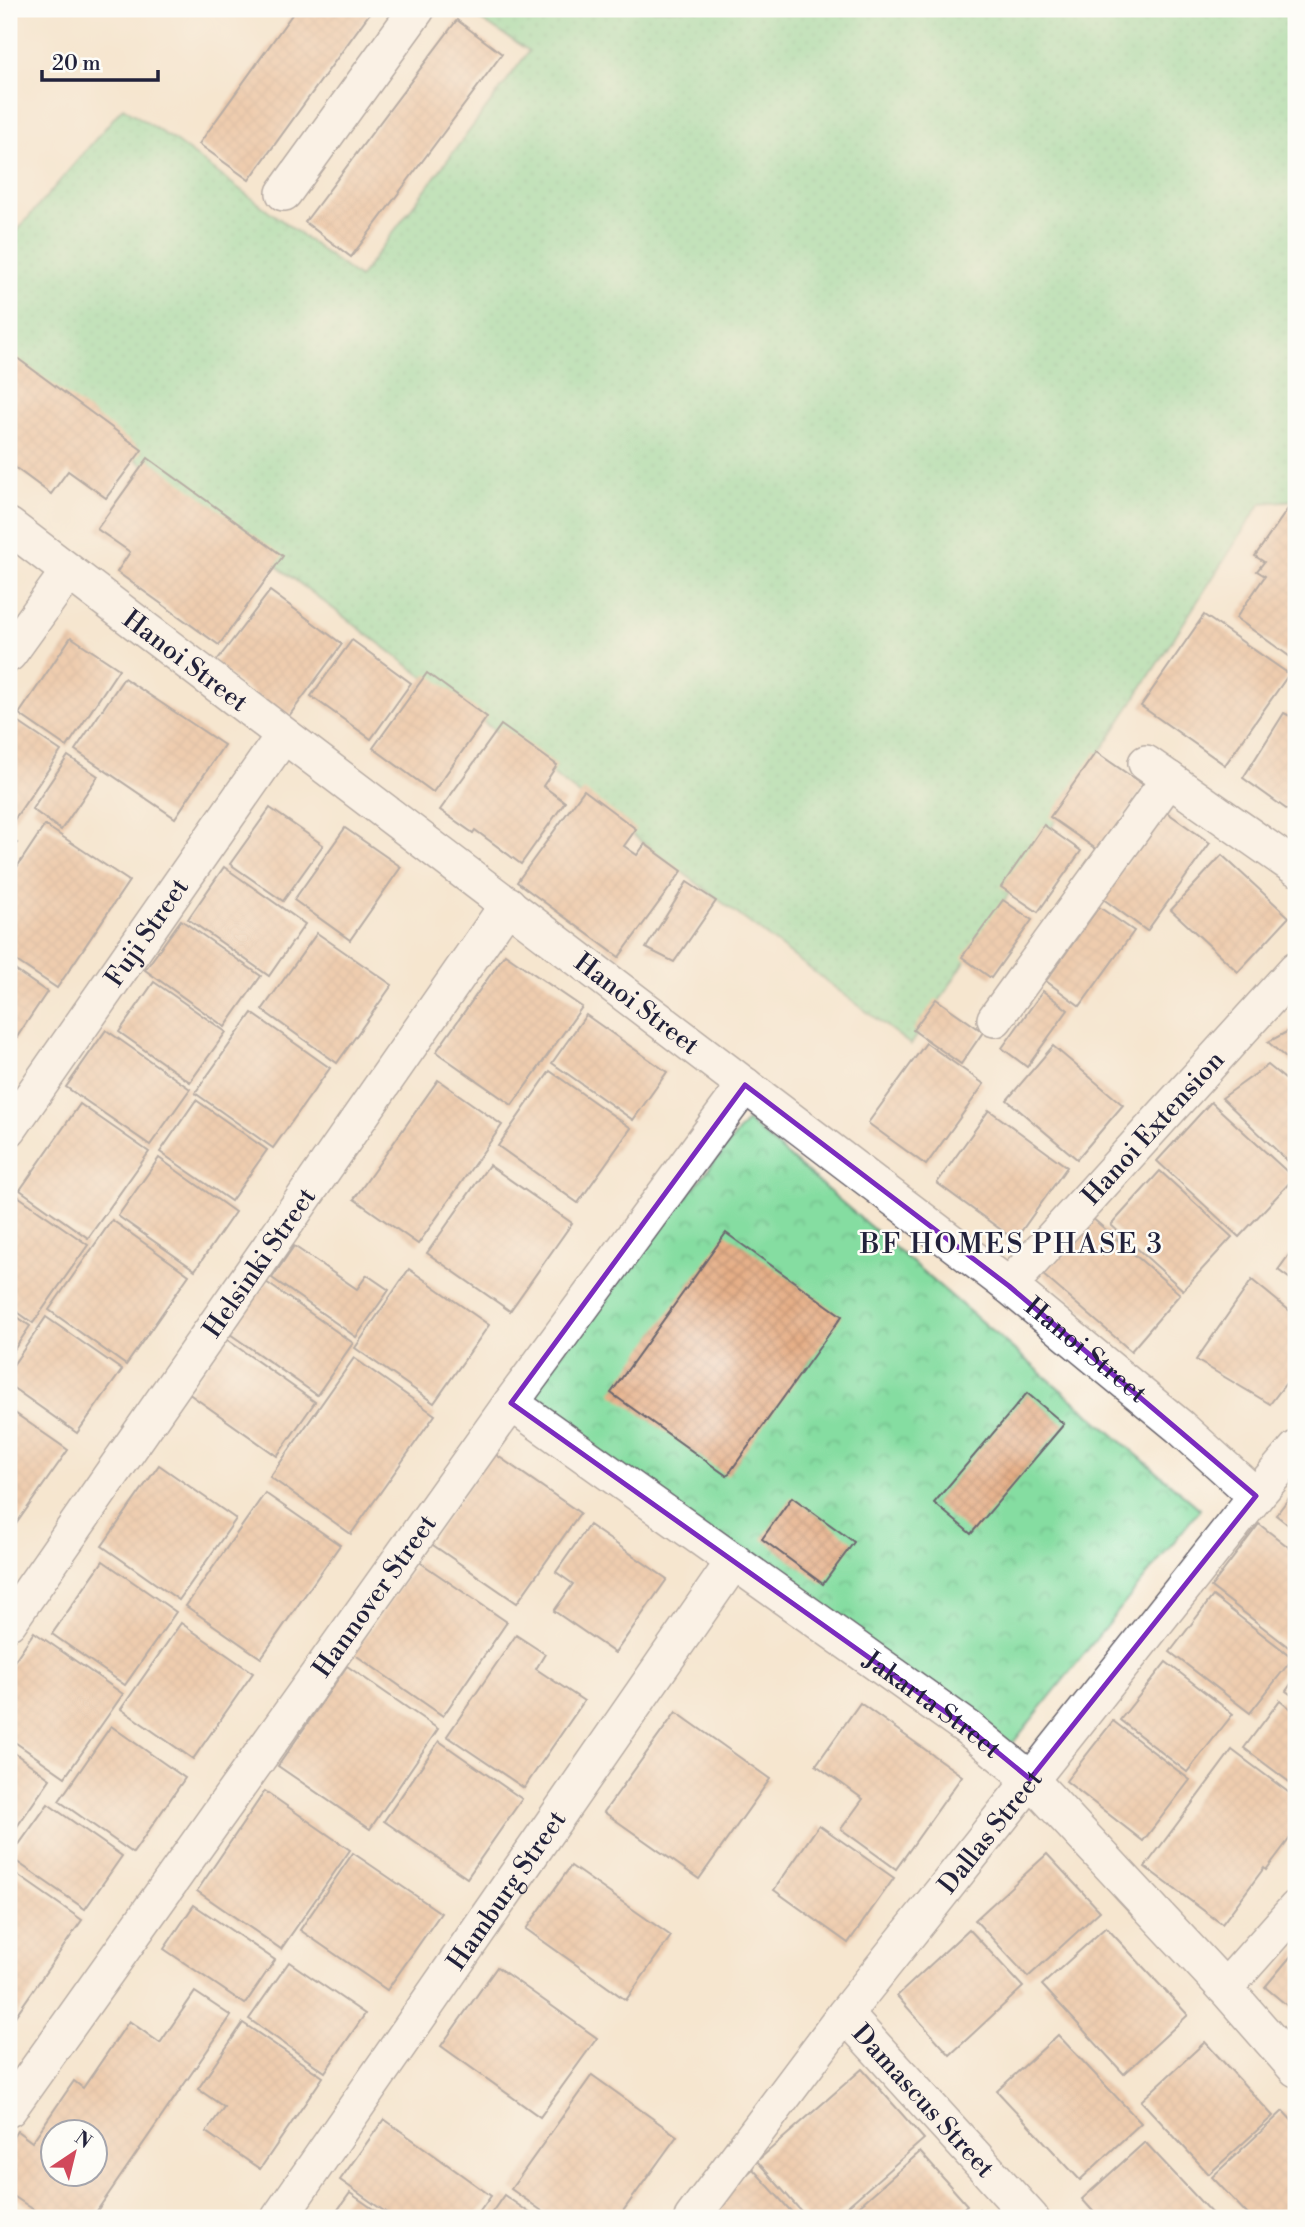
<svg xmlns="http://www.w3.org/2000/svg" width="1305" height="2227" font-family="'Libre Bodoni',serif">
<defs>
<pattern id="grass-dots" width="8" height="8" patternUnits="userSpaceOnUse" patternTransform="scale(1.75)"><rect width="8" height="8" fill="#85dda1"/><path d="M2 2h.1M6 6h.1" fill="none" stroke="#73bd8c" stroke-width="1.8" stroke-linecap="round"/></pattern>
<pattern id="park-crowns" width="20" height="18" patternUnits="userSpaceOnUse" patternTransform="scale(1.75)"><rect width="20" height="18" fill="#85dda1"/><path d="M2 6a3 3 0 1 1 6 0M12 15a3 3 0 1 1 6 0" fill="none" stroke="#73bd8c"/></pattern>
<pattern id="building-cross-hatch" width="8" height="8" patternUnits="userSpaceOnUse" patternTransform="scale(1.75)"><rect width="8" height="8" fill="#e5ae86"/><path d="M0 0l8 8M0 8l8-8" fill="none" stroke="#c49575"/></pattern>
</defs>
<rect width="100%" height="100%" fill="#fdfcf7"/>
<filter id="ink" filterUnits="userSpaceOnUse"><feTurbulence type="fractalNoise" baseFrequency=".0143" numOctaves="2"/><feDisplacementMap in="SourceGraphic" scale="14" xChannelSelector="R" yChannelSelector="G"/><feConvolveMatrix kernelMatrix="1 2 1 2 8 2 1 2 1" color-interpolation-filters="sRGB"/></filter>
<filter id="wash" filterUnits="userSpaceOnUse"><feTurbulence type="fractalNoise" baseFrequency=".00686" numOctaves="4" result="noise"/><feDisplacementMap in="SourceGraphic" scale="28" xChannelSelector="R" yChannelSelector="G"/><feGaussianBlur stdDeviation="1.57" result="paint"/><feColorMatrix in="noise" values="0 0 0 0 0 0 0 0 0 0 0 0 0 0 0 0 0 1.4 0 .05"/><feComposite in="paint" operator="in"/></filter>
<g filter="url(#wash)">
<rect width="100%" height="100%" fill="#f6e6cf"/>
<polygon fill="url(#grass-dots)" stroke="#54806e" stroke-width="2" points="464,9 1296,9 1296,500 1261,503 911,1045 9,364 9,240 123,107 175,141 359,278 529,51"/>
<polygon fill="url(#park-crowns)" stroke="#54806e" stroke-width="2" points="747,1121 1200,1509 1008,1749 522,1403"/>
<g id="blocks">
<g fill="url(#building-cross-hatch)" fill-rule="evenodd">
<polygon points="296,9 372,10 249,180 199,144"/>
<polygon points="457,20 502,54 351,257 305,222"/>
<polygon points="9,352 142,450 106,498 68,471 51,494 9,463"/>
<polygon points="148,458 283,556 219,645 117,572 130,552 97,529"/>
<polygon points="1292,503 1296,505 1296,661 1236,618 1265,576 1257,571 1264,562 1255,556"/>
<polygon points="270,591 342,644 286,720 215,663"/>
<polygon points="1204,615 1289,674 1225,765 1141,706"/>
<polygon points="71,637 119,669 67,747 19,714"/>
<polygon points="352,640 411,683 371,739 311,696"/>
<polygon points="427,673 487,717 433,792 373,748"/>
<polygon points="124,678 224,745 175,818 75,750"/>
<polygon points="1284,713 1296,719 1296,816 1243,778"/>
<polygon points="9,716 61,751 9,827"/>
<polygon points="501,725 557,765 543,786 565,802 521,864 475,830 473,833 440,810"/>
<polygon points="1096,752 1145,786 1099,851 1050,817"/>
<polygon points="68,756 98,776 61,830 32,809"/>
<polygon points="584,790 636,829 624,846 637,855 645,844 682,871 619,957 517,882"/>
<polygon points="270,808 323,845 283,901 230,864"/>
<polygon points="1165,811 1210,843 1147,931 1102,898"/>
<polygon points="45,825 129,881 57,988 9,956 9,879"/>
<polygon points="1044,825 1081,851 1038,912 1001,887"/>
<polygon points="345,828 401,867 350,940 294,900"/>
<polygon points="9,838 17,843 9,856"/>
<polygon points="1222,855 1289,917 1238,972 1171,910"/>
<polygon points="224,867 305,924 269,976 188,919"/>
<polygon points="687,882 716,901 674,962 646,948"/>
<polygon points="1003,900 1032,920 991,978 962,957"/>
<polygon points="1099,907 1134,931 1080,1006 1046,981"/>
<polygon points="181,920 261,976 225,1027 145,970"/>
<polygon points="317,933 392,985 337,1063 262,1010"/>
<polygon points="505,954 582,1007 512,1105 436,1052"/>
<polygon points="9,966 47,992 9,1049"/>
<polygon points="154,982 226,1032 190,1082 119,1032"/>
<polygon points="1043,991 1068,1010 1027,1067 1002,1048"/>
<polygon points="936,999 983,1032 961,1064 913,1030"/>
<polygon points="252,1013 330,1068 273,1148 195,1093"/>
<polygon points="586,1015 667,1072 633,1120 552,1063"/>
<polygon points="1296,1027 1296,1067 1268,1042"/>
<polygon points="106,1030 190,1089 150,1145 66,1087"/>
<polygon points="926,1043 984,1084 926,1165 868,1123"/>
<polygon points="1053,1046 1123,1105 1077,1159 1007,1100"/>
<polygon points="1268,1065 1296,1088 1296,1169 1222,1098"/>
<polygon points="550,1071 631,1128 578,1203 498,1146"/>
<polygon points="438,1080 502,1125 418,1244 354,1199"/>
<polygon points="196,1100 267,1150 231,1201 160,1152"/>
<polygon points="1211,1102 1294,1178 1239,1237 1157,1161"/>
<polygon points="80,1104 149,1152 88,1238 20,1190"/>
<polygon points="989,1110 1067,1167 1015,1240 937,1183"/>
<polygon points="159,1158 235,1212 195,1270 118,1216"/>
<polygon points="489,1165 572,1223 510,1311 427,1253"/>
<polygon points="1160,1171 1232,1237 1183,1290 1111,1225"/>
<polygon points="12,1192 88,1245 33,1323 9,1306 9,1196"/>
<polygon points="1091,1217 1180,1294 1131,1351 1042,1274"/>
<polygon points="112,1220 189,1275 126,1365 49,1310"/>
<polygon points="726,1233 842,1316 727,1476 611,1393"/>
<polygon points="1296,1245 1296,1283 1278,1270"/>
<polygon points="294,1246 357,1289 367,1275 389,1290 356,1337 272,1278"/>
<polygon points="409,1269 489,1325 434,1403 355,1348"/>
<polygon points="1252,1280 1296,1316 1296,1370 1270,1404 1196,1360"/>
<polygon points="266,1282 353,1343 317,1395 230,1334"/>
<polygon points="9,1311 30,1326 9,1357"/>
<polygon points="46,1317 122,1370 77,1433 9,1385 9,1371"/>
<polygon points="226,1339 315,1402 277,1456 188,1393"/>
<polygon points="354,1358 435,1415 351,1534 270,1477"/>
<polygon points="1027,1393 1064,1424 971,1534 934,1503"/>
<polygon points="9,1409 68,1450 9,1534"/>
<polygon points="492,1452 580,1513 517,1603 430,1543"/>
<polygon points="159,1465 236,1519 179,1600 102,1546"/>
<polygon points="1296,1489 1296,1531 1276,1515"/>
<polygon points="265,1493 340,1545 261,1658 186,1606"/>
<polygon points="792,1497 854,1542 823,1584 762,1539"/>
<polygon points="1259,1524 1296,1553 1296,1653 1211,1587"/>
<polygon points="589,1525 667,1579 615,1653 554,1611 573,1584 556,1572"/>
<polygon points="103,1561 176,1612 125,1685 52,1634"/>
<polygon points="418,1561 507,1622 443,1716 354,1654"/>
<polygon points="1213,1596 1293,1658 1250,1713 1170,1652"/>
<polygon points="181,1623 253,1673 193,1759 121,1709"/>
<polygon points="34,1632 123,1694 65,1777 9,1738 9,1669"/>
<polygon points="516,1635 545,1654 536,1669 584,1701 524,1788 447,1736"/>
<polygon points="1166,1662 1233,1714 1187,1772 1120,1720"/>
<polygon points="347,1666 438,1729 370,1829 278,1766"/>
<polygon points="1296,1677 1296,1698 1286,1691"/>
<polygon points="1280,1700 1296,1713 1296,1787 1244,1748"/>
<polygon points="860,1703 962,1776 896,1869 841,1829 863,1799 816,1765"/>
<polygon points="676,1712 770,1779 699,1879 604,1812"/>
<polygon points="1113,1721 1190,1780 1143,1841 1066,1781"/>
<polygon points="111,1726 185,1778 133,1853 59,1801"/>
<polygon points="439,1741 522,1799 467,1878 384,1821"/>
<polygon points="9,1749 50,1779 9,1838"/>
<polygon points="1232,1750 1296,1798 1296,1830 1266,1870 1264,1868 1222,1924 1145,1867"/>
<polygon points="265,1791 350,1850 281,1949 197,1891"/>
<polygon points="48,1804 122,1856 85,1909 10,1857"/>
<polygon points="819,1825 894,1878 848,1943 774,1890"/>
<polygon points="353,1853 441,1913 387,1990 300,1930"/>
<polygon points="1047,1854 1100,1911 1028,1977 975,1920"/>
<polygon points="571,1866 671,1936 626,2000 526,1929"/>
<polygon points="9,1869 82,1920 9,2025"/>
<polygon points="194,1905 275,1960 245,2004 164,1949"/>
<polygon points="1106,1927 1188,2015 1124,2074 1042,1985"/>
<polygon points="969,1929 1023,1987 950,2055 897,1996"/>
<polygon points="1296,1950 1296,2013 1265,1987"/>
<polygon points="289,1962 365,2014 325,2072 249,2019"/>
<polygon points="497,1967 597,2038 540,2117 441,2046"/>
<path d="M195,1992l36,24 -139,202h-46l-37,-25v-19l5,-7 -5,-4v-20l8,-12 15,11 42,-61 9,7 46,-67 31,22zM52,2132h42v42h-42z"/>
<polygon points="243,2023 323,2077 260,2169 206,2132 224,2107 198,2089"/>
<polygon points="1058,2035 1141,2123 1080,2180 997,2091"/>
<polygon points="1205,2042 1273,2116 1209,2174 1141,2101"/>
<polygon points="862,2069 924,2139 834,2218 807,2218 757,2161"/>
<polygon points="592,2075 677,2136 618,2218 552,2218 511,2189"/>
<polygon points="1283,2111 1296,2125 1296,2218 1251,2218 1212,2177"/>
<polygon points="384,2119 491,2196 475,2218 394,2218 340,2180"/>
<polygon points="1145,2142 1216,2218 1099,2218 1082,2199"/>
<polygon points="920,2152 967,2205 953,2218 856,2218 851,2213"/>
<polygon points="753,2169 797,2218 710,2218 704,2212"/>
<polygon points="350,2193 386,2218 332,2218"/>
<polygon points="504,2195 537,2218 488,2218"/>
<polygon points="979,2209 987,2218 968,2218"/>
</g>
</g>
</g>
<g filter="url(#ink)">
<use href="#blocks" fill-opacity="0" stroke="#6c676f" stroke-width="2"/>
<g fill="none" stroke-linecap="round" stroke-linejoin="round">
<g stroke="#6c676f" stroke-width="38">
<g id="minor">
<polyline points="284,193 417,9"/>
<path id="s1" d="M9,526l1000,760 171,141 76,69"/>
<polyline points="9,654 68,572"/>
<polyline points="1146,763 1296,868"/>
<polyline points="995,1019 1169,779"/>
<path id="s2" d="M9,1129l274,-393"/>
<path id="s3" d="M1009,1286l287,-317"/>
<path id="s4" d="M511,1403l457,325 62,51 195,209 71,81"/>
<path id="s5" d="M9,1622l499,-718"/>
<polyline points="1225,1988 1296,1908"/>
<path id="s6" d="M845,2014l186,204"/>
<path id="s7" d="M9,2109l502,-706 234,-318"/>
<path id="s8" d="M279,2218l455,-657"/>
<path id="s9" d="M692,2218l153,-204 411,-518 40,-47"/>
</g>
</g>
<use href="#minor" stroke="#fff" stroke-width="35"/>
</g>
</g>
<path d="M0 0H1305V2227H0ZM745,1085l264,201 247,210 -226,283 -62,-51 -457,-325z" fill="#f6e6cf" fill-opacity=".55" fill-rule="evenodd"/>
<path fill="none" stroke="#7b2cbf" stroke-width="5" stroke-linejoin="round" d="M745,1085l264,201 247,210 -226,283 -62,-51 -457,-325z"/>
<g text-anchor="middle" stroke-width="5" stroke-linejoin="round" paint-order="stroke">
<g font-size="26" fill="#22223b" stroke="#fdfcf7">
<text dy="9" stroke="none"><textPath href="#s1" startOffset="222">Hanoi Street</textPath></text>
<text dy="9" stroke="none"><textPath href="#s2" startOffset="240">Fuji Street</textPath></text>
<text dy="9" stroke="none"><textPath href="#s1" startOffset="789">Hanoi Street</textPath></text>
<text dy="9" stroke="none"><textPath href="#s3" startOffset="214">Hanoi Extension</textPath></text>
<text dy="9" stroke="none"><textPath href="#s5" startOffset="438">Helsinki Street</textPath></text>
<text dy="9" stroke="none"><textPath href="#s1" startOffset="1356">Hanoi Street</textPath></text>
<text dy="9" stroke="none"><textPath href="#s7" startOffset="630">Hannover Street</textPath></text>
<text dy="9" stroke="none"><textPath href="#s4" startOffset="518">Jakarta Street</textPath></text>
<text dy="9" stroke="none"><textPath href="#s9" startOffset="488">Dallas Street</textPath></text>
<text dy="9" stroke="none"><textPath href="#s8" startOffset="399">Hamburg Street</textPath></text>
<text dy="9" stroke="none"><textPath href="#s6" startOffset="117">Damascus Street</textPath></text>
</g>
<g font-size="28" letter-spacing="2" fill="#22223b" stroke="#fdfcf7">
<text x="1012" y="1253">BF HOMES PHASE 3</text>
</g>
</g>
<rect width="1305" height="2227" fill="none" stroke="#fdfcf7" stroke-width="35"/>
<g transform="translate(74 2153) rotate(35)"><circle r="33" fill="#fdfcf7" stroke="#a5a5ac" stroke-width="2"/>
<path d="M0-5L12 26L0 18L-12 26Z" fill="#d1495b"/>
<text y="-10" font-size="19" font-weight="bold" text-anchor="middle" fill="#22223b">N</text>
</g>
<path d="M42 70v10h116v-10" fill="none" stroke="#22223b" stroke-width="3.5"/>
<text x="52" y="70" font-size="21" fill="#22223b" stroke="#fdfcf7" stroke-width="5" paint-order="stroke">20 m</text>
</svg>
